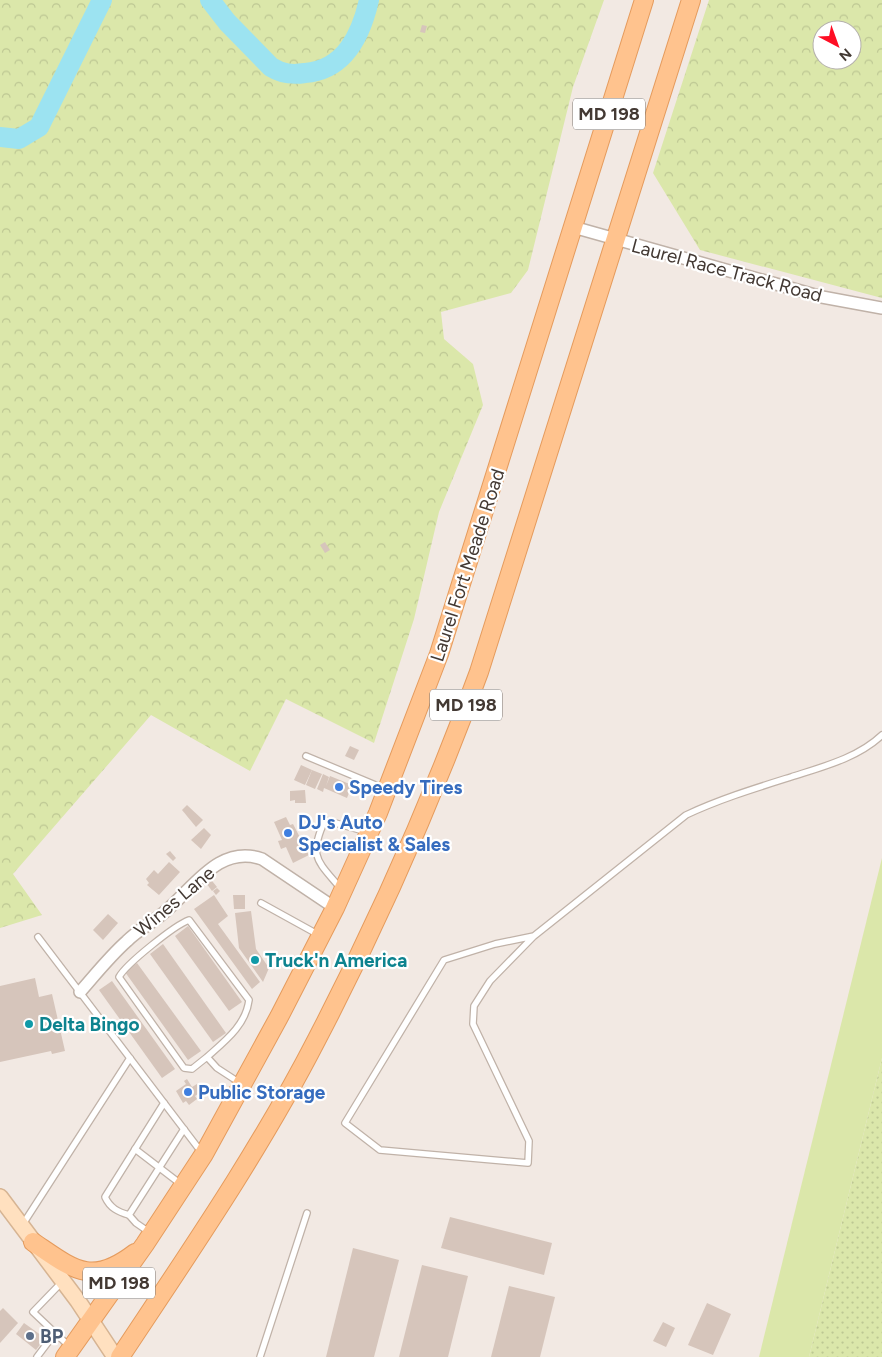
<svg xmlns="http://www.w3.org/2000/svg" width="882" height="1357" font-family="Figtree,sans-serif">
<defs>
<pattern id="grass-dots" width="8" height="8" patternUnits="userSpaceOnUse" patternTransform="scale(1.25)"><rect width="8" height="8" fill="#dbe7aa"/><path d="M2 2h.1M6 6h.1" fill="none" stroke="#bdc793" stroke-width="1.8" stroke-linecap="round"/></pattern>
<pattern id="forest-crowns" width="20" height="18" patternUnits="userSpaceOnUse" patternTransform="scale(1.25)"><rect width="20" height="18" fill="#dbe7aa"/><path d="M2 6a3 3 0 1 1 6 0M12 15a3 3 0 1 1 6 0" fill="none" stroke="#bdc793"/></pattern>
</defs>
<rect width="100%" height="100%" fill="#f2e9e3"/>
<polygon fill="url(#grass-dots)" points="882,1058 882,1357 809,1357"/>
<g fill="url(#forest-crowns)" fill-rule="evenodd">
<polygon points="0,0 604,0 573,87 528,270 511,293 441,312 444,339 473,364 483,405 439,512 414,619 374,743 286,699 250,771 151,715 13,874 42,915 0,928"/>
<path d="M709,0h173v298l-182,-48 -47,-77zM822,30h30v30h-30z"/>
</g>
<polygon fill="#dbe7aa" points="882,858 882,1058 809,1357 759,1357"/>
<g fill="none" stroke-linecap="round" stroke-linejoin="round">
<g stroke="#9ce3f1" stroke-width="20">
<path d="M210,0l17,22 44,45c11,7 21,8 34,6 40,-3 56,-38 64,-73"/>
<polyline points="0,137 19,139 39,127 102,0"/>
</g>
</g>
<g fill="#d6c5bb">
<polygon points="422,25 427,26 425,33 420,32"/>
<polygon points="325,542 330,550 325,553 320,545"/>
<polygon points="350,746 359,750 354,760 345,756"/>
<polygon points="301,765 312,770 305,785 294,780"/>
<polygon points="312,770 322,774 315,789 306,785"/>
<polygon points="323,774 329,777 326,786 330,776 352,785 347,798 324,788 323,792 317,789"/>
<polygon points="305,790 306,803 295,803 295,800 290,801 290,791"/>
<polygon points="187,805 203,820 196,827 182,810"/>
<polygon points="286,817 290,825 293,824 309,855 293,863 286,847 281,849 278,841 282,840 274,822"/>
<polygon points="204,828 211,835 201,849 191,840"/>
<polygon points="170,851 176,858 173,861 166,854"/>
<polygon points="169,862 180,872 159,895 147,885 149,883 146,879 154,870 158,874"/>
<polygon points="208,876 217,887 212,891 204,880"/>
<polygon points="217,888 220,891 216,895 213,891"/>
<polygon points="214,895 228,916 218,924 260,982 252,989 194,909"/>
<polygon points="233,895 245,895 245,909 234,909"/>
<polygon points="251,911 256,949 269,968 263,982 239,948 235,913"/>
<polygon points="108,914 118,923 103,940 93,930"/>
<polygon points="188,926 242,1002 229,1011 175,936"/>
<polygon points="163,944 226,1033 213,1042 150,954"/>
<polygon points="137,963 201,1051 188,1060 125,972"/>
<polygon points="35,978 39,997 52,994 65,1051 52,1054 51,1051 0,1062 0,986"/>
<polygon points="112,981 175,1069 162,1078 99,990"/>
<polygon points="187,1079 192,1087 197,1084 201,1092 195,1096 197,1099 189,1105 186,1101 183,1103 176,1091 186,1084 184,1081"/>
<polygon points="450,1217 552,1243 544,1275 441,1248"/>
<polygon points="353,1248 399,1260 374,1357 326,1357"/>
<polygon points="422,1265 468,1276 448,1357 399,1357"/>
<polygon points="509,1286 555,1297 540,1357 491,1357"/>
<polygon points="707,1303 731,1314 713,1355 688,1345"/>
<polygon points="3,1308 18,1323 0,1343 0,1311"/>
<polygon points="663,1322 675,1328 666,1347 653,1341"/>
<polygon points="24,1323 45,1338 36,1350 16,1334"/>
</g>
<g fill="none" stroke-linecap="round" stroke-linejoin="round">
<g stroke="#c0b2a8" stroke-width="8">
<g id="lane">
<polyline points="306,756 385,789"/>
<path d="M341,889c-24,-29 -33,-32 -16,-69l42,12"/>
<polyline points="261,903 319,935"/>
<path d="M534,936l-39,8 -51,16 -99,163 35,27 148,13 1,-22 -56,-117 1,-18 16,-25 44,-45 152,-121c34,-16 70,-27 105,-38 31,-10 67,-19 91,-42"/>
<polyline points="38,937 202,1153"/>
<path d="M207,1057l-15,12 -8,-1 -65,-91c7,-13 56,-52 70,-57l60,80c-3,25 -24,41 -42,57l10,11 23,15"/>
<polyline points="135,1149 182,1185"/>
<path d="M129,1215c-11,-3 -19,-7 -24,-18l59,-94"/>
<polyline points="23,1224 130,1058"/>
<polyline points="149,1232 136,1223 129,1215 184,1129"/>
<polyline points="62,1282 33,1312 69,1346"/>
<polyline points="37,1357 55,1333"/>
<polyline points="260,1357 307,1213"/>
</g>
</g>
<g stroke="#c0b2a8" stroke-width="14">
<g id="street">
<polyline points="573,227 822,297 882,308"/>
<path d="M80,992c15,-17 30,-36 47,-51 12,-12 27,-19 40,-31 27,-23 53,-66 95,-51l73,49"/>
</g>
</g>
<g stroke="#d6b493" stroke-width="18">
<polyline id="secondary" points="0,1197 78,1301 115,1357"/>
</g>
<g stroke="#e59b5d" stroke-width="20">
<g id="primary">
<path d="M33,1242c40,27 58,45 102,11"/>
<polyline points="65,1357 145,1244 204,1154 279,1017 335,908 378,813 439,654 644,0"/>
<path d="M120,1357c69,-104 140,-207 197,-318 62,-119 116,-241 162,-367l212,-672"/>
</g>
</g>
<use href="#lane" stroke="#fff" stroke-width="5.5"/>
<use href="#street" stroke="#fff" stroke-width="11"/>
<use href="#secondary" stroke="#ffe0bf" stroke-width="15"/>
<use href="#primary" stroke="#ffc38e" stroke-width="18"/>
</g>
<g fill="#3f7fe0" stroke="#fff" stroke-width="2">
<circle cx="339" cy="787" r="5"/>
<circle cx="288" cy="833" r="5"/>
<circle cx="188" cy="1092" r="5"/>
</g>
<g fill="#0f9aa8" stroke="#fff" stroke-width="2">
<circle cx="255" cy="960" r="5"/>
<circle cx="29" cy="1024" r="5"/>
</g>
<circle fill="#5c6f8a" stroke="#fff" stroke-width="2" cx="30" cy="1336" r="5"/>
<g text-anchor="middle" stroke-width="4.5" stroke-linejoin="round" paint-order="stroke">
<g fill="#fff" stroke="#7b7470" stroke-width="1">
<rect x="573" y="98.5" width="72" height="31" rx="4"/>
<rect x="430" y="689.5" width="72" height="31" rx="4"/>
<rect x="83" y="1267.5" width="72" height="31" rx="4"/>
</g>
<g font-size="18" font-weight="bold" fill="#433933">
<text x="609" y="120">MD 198</text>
<text x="466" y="711">MD 198</text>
<text x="119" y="1289">MD 198</text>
</g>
<g font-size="19" fill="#433933" stroke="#fff">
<text transform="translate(727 270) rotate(15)" y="7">Laurel Race Track Road</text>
<text transform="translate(467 565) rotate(-72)" y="7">Laurel Fort Meade Road</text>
<text transform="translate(174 901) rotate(-40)" y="7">Wines Lane</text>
</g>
<g font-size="19" font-weight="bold" fill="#366cbe" stroke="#fff" text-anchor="start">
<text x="349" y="794">Speedy Tires</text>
<text x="298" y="829">DJ's Auto<tspan x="298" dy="22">Specialist &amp; Sales</tspan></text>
<text x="198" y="1099">Public Storage</text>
</g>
<g font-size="19" font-weight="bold" fill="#0d838f" stroke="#fff" text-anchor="start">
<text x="265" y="967">Truck'n America</text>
<text x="39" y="1031">Delta Bingo</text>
</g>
<g font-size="19" font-weight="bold" fill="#4e5e75" stroke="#fff" text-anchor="start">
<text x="40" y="1343">BP</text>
</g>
</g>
<g transform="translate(837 45) rotate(139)"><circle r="24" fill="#ffffff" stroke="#b4b0ad"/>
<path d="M0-4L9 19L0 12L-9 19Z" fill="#fe0e24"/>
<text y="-8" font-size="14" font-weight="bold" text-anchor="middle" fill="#433933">N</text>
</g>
</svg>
